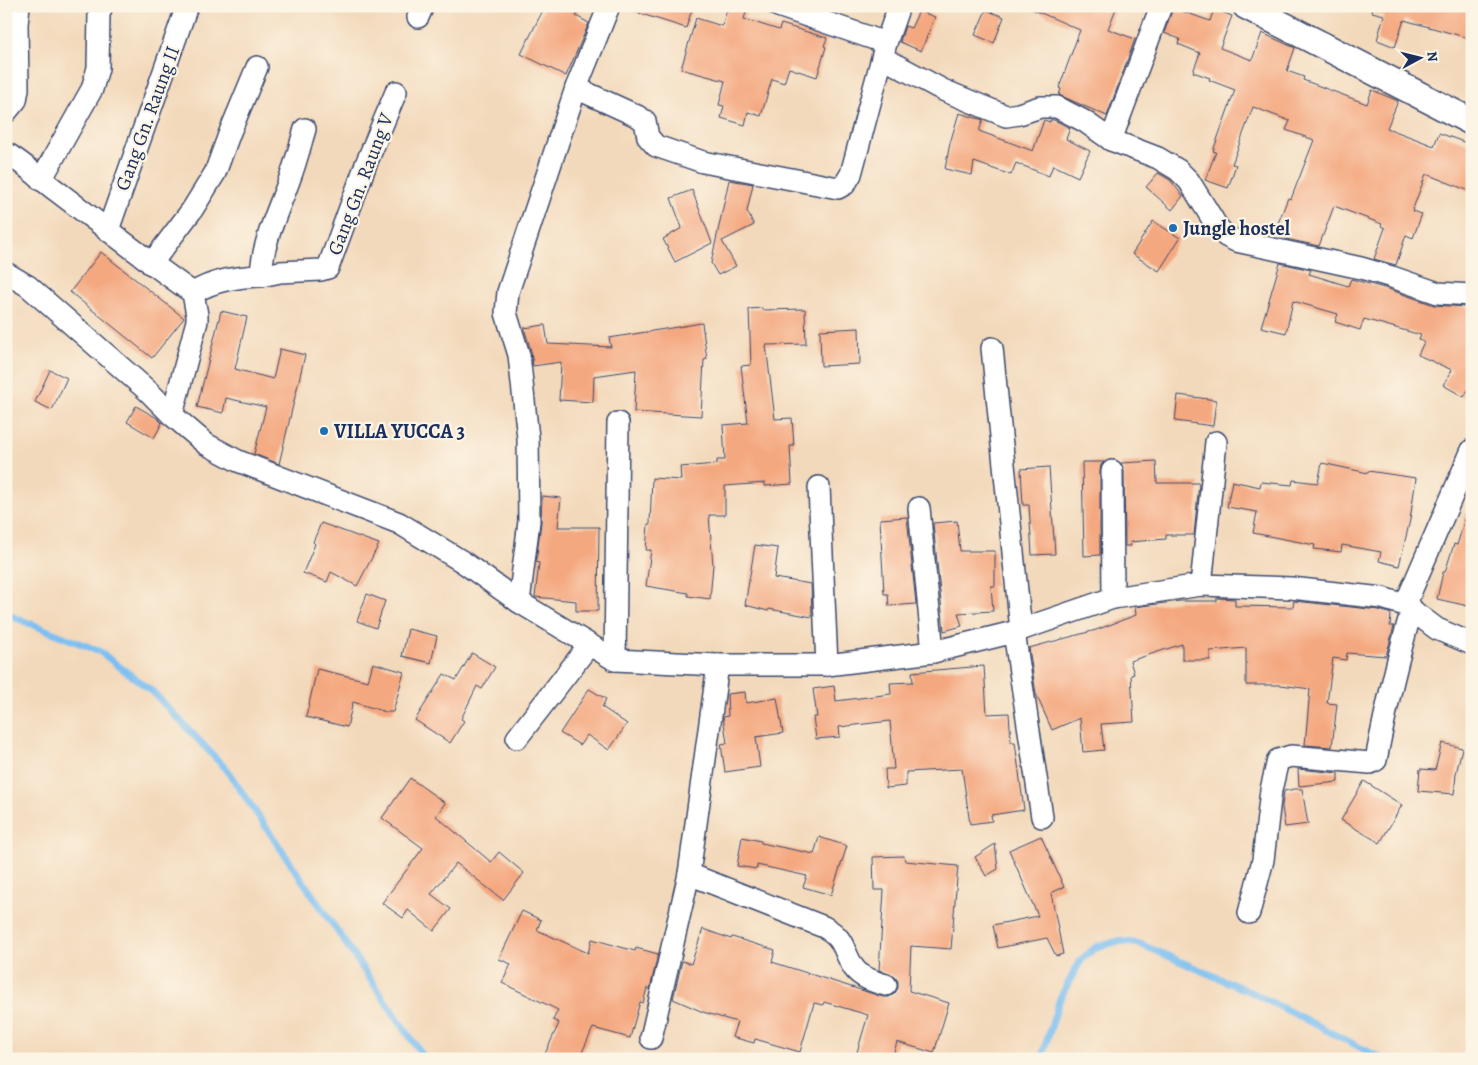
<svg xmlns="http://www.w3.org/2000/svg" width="1478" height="1065" font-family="Alegreya,serif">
<rect width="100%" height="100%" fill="#fcf5e5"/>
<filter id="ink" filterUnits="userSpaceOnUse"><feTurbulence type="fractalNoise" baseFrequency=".02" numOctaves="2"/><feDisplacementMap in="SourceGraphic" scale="10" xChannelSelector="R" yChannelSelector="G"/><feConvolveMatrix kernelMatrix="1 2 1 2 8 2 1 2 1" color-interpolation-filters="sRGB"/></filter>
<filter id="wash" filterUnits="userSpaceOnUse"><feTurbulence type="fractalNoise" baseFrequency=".0096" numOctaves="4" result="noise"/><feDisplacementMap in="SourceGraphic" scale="20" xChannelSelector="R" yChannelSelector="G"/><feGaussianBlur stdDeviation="1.12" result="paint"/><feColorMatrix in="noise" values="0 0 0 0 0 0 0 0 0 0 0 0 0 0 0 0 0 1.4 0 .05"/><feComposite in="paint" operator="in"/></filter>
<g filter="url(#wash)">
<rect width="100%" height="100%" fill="#f3d9bb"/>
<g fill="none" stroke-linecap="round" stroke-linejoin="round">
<g stroke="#7bbff1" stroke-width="7">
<polyline points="6,614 99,651 153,692 226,769 425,1059"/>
<polyline points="1041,1059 1060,998 1081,960 1096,947 1119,941 1140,944 1253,993 1383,1059"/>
</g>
</g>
<g id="blocks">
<g fill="#f4a880">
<polygon points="545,6 581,6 576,16 589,23 566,76 521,54"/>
<polygon points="630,6 693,6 686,28 629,10"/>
<polygon points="728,6 748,6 744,19 779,30 781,24 827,38 824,46 826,47 817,77 789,68 784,83 772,79 761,116 748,112 745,125 721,118 724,106 719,105 725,81 681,69 696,18 722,26"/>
<polygon points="1025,6 1117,6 1108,29 1135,39 1107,116 1059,95 1061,89 1059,88 1080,30"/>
<polygon points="1373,6 1472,6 1472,39 1404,20 1395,47 1377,40 1384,15 1372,12"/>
<polygon points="1173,8 1210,21 1214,9 1232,16 1220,48 1252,60 1262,33 1295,48 1287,71 1304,77 1303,80 1367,104 1372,90 1398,101 1387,128 1434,146 1439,133 1472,145 1472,192 1426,174 1412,211 1422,214 1413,238 1406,235 1396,265 1374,259 1385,228 1381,226 1382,224 1334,206 1319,246 1286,239 1287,236 1275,231 1288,198 1291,199 1314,140 1286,130 1290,121 1253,107 1232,164 1236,165 1228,188 1205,180 1216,152 1213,151 1235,90 1209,80 1210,78 1193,72 1200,53 1178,44 1180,39 1164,33"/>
<polygon points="986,10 1004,17 994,43 975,35"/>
<polygon points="919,11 935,17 921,51 900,42 905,26 911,28"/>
<polygon points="959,113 983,120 979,131 1033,151 1044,120 1050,122 1050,120 1054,120 1070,128 1066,139 1090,151 1078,177 1053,165 1049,176 1016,163 1011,175 974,162 972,175 945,169 950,143"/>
<polygon points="1158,173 1170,180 1183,196 1172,210 1146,187"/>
<polygon points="729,180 753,184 747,211 754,225 722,241 736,266 718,275 711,263"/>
<polygon points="692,190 712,243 675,262 663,239 682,228 671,198"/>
<polygon points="1153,221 1180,238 1159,271 1132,254"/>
<polygon points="101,252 184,318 152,358 70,292"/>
<polygon points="1280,263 1311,270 1309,274 1348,286 1351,279 1388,289 1434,305 1467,307 1472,309 1472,383 1464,397 1443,385 1452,370 1418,355 1424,342 1419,340 1421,335 1364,319 1360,330 1335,322 1338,314 1293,301 1286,333 1261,327"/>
<polygon points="762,308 762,310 805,309 806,344 766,345 775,419 792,418 794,446 790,446 792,484 765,486 765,483 725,486 725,515 709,515 713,565 710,599 688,596 688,593 646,586 651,550 646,550 648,524 650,524 652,478 681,480 680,467 717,464 717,460 725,460 723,425 748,423 741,366 751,365 749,309"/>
<polygon points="221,311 247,317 235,369 273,379 280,349 305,355 279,464 254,454 266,407 226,398 223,413 197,407"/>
<polygon points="702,323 707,359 704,360 701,416 634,412 636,370 594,376 593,402 559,400 561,362 533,366 531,351 524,328 545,325 548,344 611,347 609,338"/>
<polygon points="859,328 860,364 821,366 820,330"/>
<polygon points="50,370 67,378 52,410 35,402"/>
<polygon points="1178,395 1216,400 1213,426 1175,421"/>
<polygon points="136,406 157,418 162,423 154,438 127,422"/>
<polygon points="1156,461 1157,483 1199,483 1194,535 1166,535 1166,539 1130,542 1131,546 1125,546 1124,471 1121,463"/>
<polygon points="1082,462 1104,462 1101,465 1100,471 1100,555 1084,556"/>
<polygon points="1322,463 1368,473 1368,471 1416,478 1410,520 1399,566 1379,561 1381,552 1342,545 1341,552 1314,549 1315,545 1253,533 1257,512 1227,507 1232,481 1260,487 1261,482 1292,485 1293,480 1318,483"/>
<polygon points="1049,467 1055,554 1032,555 1029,505 1023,505 1021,469"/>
<polygon points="542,496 561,498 558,527 599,527 598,611 576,611 576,601 535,597 539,563 536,562 541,522"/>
<polygon points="1467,512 1472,512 1472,587 1468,606 1437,599 1443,572 1445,572 1454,544 1457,545"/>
<polygon points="907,517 916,604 889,606 888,594 884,594 880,519"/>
<polygon points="957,521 960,551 995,551 995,586 991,586 993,611 958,613 962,626 944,631 933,523"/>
<polygon points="321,523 379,544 357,586 331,572 327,582 303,573 315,544 313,542"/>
<polygon points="755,545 778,548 774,578 811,584 812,617 769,609 768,611 745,605"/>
<polygon points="367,594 385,601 376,628 357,621"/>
<polygon points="1217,598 1235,599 1235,606 1293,607 1294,601 1379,610 1391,614 1390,626 1394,626 1386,656 1347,653 1346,660 1333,658 1327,703 1337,704 1332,747 1305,745 1310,689 1281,685 1246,685 1246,648 1210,651 1210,660 1182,660 1182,644 1130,661 1134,674 1131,675 1134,722 1101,724 1104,750 1083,752 1080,718 1052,730 1036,694 1029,648 1096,630 1136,615 1135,607 1180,601 1217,601"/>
<polygon points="408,629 437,636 431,663 402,656"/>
<polygon points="472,653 495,667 482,689 477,686 461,719 464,721 450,743 415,720 444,674 456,680"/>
<polygon points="373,663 404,672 393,712 386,712 353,702 347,727 306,717 317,669 368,681"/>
<polygon points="984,666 987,714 1009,713 1011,742 1015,742 1024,810 991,815 992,821 970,824 962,769 906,772 906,786 886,788 885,769 894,769 890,721 839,727 840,737 816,739 813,717 817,717 813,689 834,686 836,701 891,694 890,683 913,682 912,672"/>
<polygon points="589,689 606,699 602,707 627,724 609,750 587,735 580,745 560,733"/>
<polygon points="745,692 746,703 777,698 783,733 756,737 760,767 725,772 721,744 727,743 723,717 728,716 727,694"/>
<polygon points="1442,743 1462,748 1456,774 1454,794 1418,791 1420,769 1435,770"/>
<polygon points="1298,769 1338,773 1338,782 1299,786"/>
<polygon points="410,778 445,803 436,816 491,862 499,852 524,873 503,900 456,863 431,894 451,909 434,931 408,910 403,918 382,903 423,848 382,818"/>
<polygon points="1364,781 1402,805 1380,843 1341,820"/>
<polygon points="1295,789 1302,789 1308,824 1285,827 1282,807 1284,791"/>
<polygon points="1041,836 1064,887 1051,893 1063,954 1056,956 1047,938 998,948 993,925 1038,916 1009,850"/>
<polygon points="742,837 761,841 761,843 814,854 819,837 847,846 831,895 803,887 807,876 757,865 757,869 737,866"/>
<polygon points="995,844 998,869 986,876 975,857"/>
<polygon points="904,856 905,861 958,866 951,949 911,946 909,991 949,1003 934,1053 897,1042 892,1059 855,1059 868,1015 824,1002 823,1005 814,1003 800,1052 755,1039 754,1043 732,1037 737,1022 703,1012 673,999 682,961 691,964 703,929 731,939 732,937 775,950 772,962 883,997 889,997 894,994 898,988 898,981 895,977 879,970 884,890 874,890 873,857"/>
<polygon points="522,911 541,920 537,930 588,953 592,939 635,951 636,948 658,954 650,989 647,988 643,1003 640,1002 630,1038 593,1028 579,1059 554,1059 545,1054 559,1023 553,1020 558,1010 502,983 511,964 499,959"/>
</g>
</g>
</g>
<g filter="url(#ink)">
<use href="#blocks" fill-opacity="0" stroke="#3b486c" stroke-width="1"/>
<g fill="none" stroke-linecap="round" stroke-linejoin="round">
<g stroke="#3b486c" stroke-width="24">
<g id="minor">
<polyline points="778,6 886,43"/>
<polyline points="418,17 423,6"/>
<polyline points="883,58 943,90 1006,116 1019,114 1040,107 1057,107 1084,121 1111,140 1158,158 1178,170 1189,181 1218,228 1226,236 1236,241 1361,268 1392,277 1438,293 1472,295"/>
<polyline points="576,88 637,116 645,121 648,137 656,146 703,162 838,188 845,184 851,174 886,43 899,6"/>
<polyline points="6,112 16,100 18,89 17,24 19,6"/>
<polyline points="1111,140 1161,6"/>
<path d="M6,153c19,11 34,26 52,39 45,34 89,69 135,101l4,22v6l-25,94"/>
<polyline points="41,180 92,89 98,68 99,14 102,6"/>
<polyline points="108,230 187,6"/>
<polyline points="151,264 192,210 215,173 230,132 257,67"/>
<polyline points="6,273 28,286 148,391 172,415 206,444 238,461 399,523 463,562 519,602 615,660 718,665 827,665 933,652 1014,632 1113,598 1201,585 1291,588 1382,598 1405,605 1437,629 1472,644"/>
<polyline points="261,276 280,272 321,270 328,268 366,164 396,92"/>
<path d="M193,293c21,-13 44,-16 68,-17 1,-34 18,-67 29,-98 6,-16 10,-32 15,-49"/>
<polyline points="992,348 1021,630"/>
<polyline points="1112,471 1113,598"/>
<polyline points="819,487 827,665"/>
<polyline points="919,508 933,652"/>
<polyline points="1201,585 1216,442"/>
<polyline points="519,602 529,521 528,438 519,355 506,313 508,292 576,88 609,6"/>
<polyline points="1405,605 1472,450"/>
<polyline points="1014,632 1042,817"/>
<polyline points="615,660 618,423"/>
<polyline points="517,738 589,645"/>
<path d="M689,874l135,53c22,12 18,23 30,41 7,10 21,14 32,17"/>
<path d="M1249,913l14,-53 8,-70 7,-30 13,-4 79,7 6,-3c10,-52 21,-100 36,-151"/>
<polyline points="651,1038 689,874 718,665"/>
</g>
</g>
<g stroke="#3b486c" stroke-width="29">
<polyline id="tertiary" points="1246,6 1472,122"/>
</g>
<use href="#minor" stroke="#fff" stroke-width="21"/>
<use href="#tertiary" stroke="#fff" stroke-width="26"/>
</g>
</g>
<g fill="#1f6fb2" stroke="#fcf5e5" stroke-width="2">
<circle cx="1173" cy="228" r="5"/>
<circle cx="324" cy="431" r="5"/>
</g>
<g text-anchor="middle" stroke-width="4.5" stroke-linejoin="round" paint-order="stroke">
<g font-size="20" fill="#1b2f5e" stroke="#fcf5e5">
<text transform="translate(147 118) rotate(-70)" y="7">Gang Gn. Raung II</text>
<text transform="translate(360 184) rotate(-69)" y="7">Gang Gn. Raung V</text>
</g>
<g font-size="20" font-weight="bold" fill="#1b2f5e" stroke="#fcf5e5" text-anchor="start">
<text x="1183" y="235">Jungle hostel</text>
<text x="334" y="438">VILLA YUCCA 3</text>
</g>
</g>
<rect width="1478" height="1065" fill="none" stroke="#fcf5e5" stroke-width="25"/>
<g transform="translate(1420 58) rotate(83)" stroke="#fcf5e5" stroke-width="4" paint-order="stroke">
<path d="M0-4L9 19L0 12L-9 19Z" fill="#1b2f5e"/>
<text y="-8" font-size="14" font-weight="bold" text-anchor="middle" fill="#1b2f5e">N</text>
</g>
</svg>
